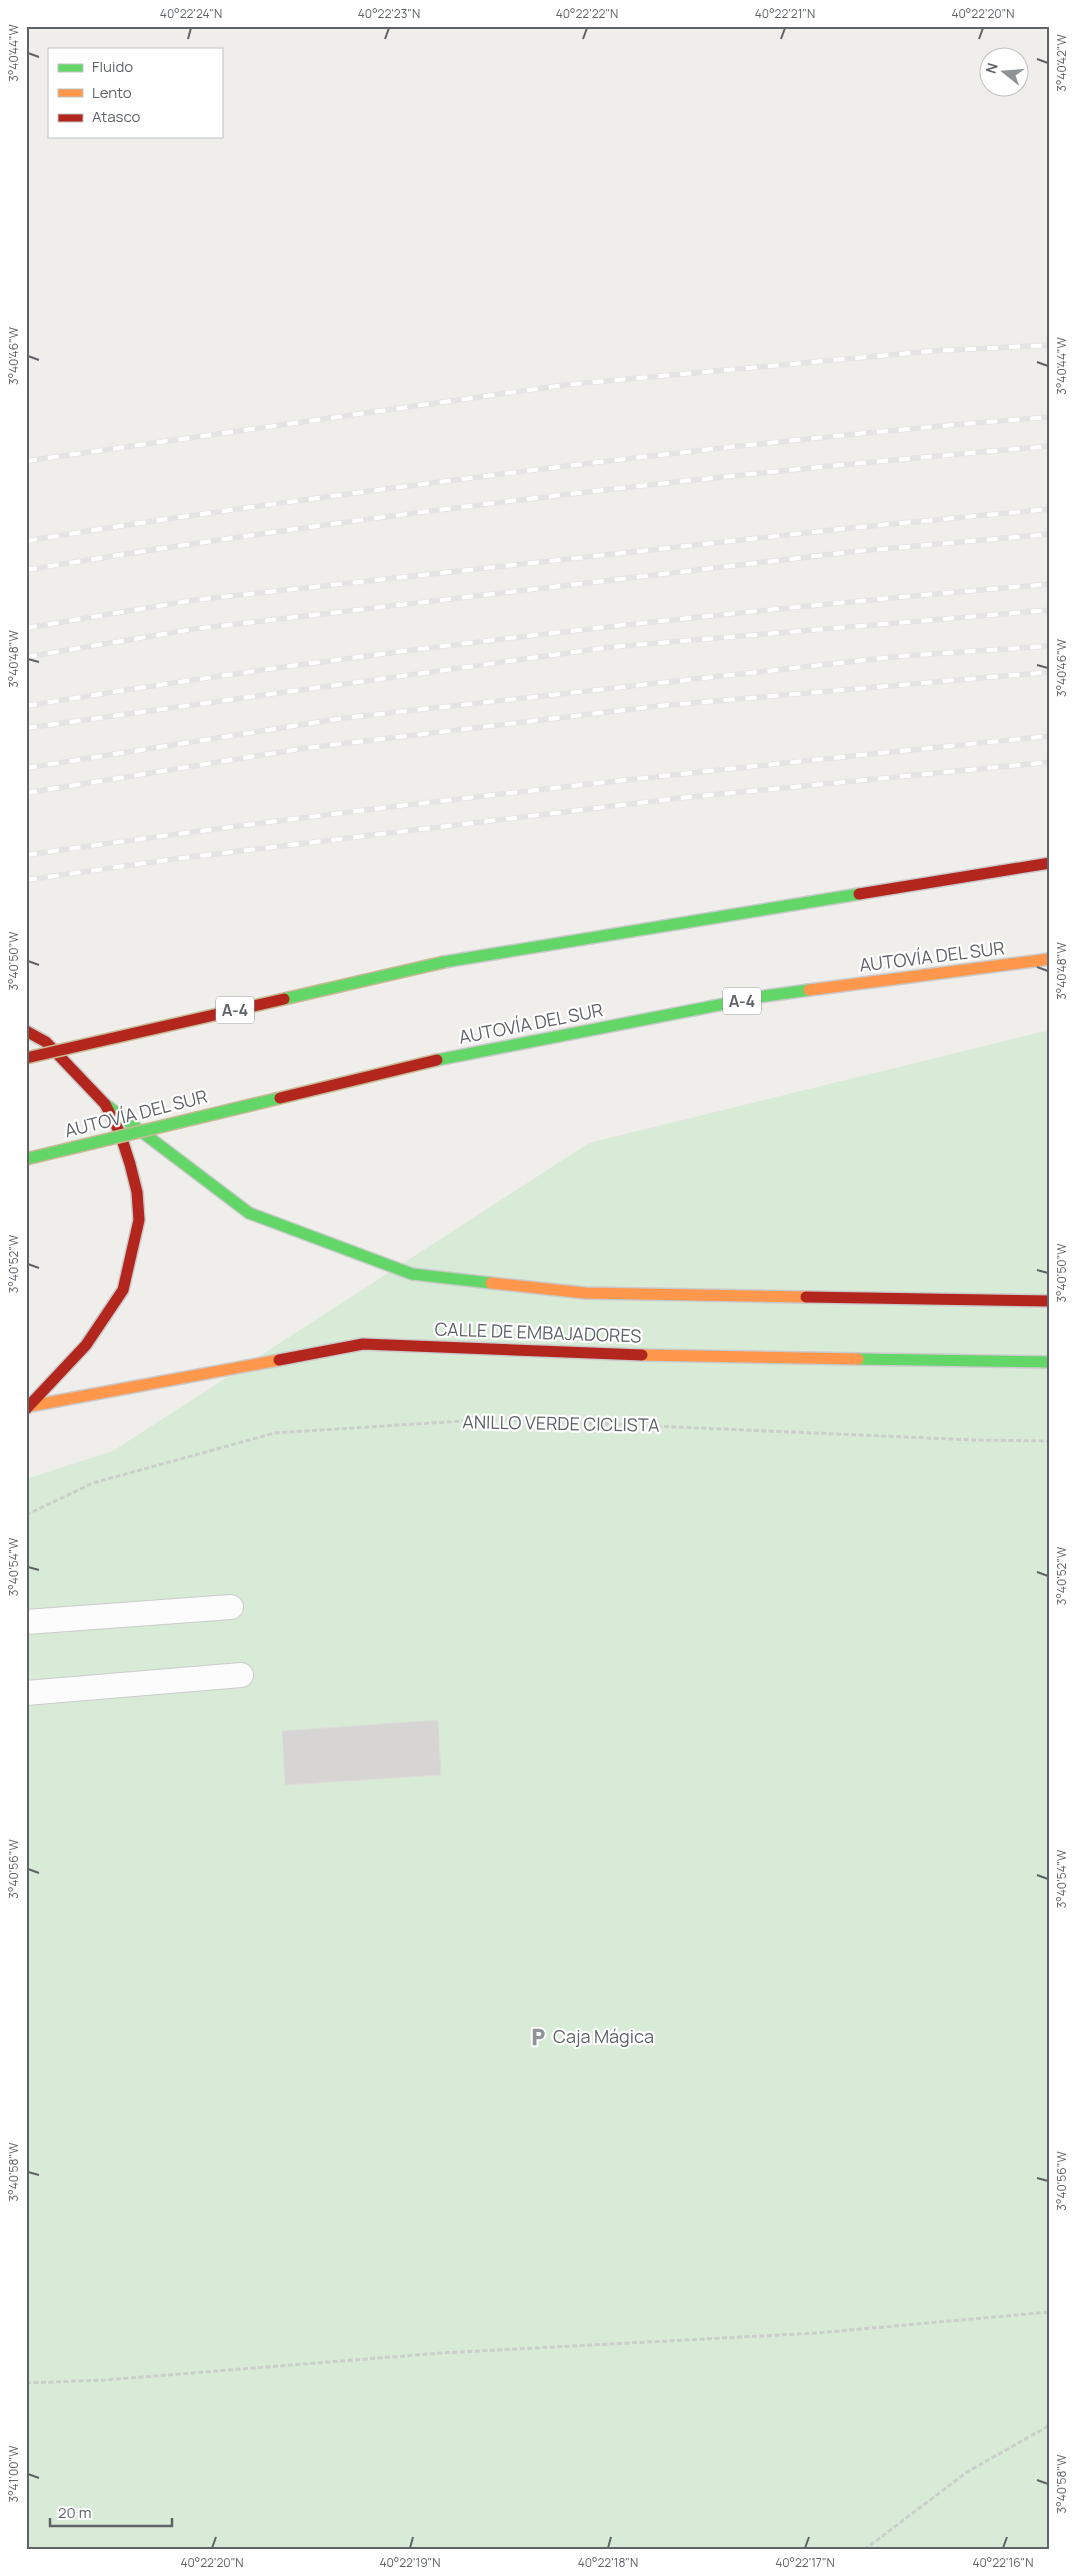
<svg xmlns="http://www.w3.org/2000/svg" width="1076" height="2576" font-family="Manrope,sans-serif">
<rect width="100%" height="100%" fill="#efeeea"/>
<polygon fill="#d8ebd6" points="1050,1030 1050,2550 26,2550 26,1479 113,1451 589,1143"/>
<polygon fill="#d6d5d3" stroke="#deddd9" points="438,1720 441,1775 285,1785 282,1731"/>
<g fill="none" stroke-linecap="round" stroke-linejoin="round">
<g stroke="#cbcccc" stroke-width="26">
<g id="lane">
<polyline points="26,1622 231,1607"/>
<polyline points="26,1693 241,1675"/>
</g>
</g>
<g stroke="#cacacb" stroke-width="14">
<g id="fast">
<polyline points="444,962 859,894"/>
<polyline points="437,1060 765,996 809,990"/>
<polyline points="105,1104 249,1213 412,1274 491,1283"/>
<polyline points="858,1359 1050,1362"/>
</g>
</g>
<g stroke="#cacacb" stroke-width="14">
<g id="slow">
<polyline points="809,990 1050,959"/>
<polyline points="491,1283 585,1293 806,1297"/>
<polyline points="642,1355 858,1359"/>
<polyline points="30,1406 279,1360"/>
</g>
</g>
<g stroke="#cacacb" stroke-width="14">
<g id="jam">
<polyline points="859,894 1050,863"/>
<polyline points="26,1031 46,1042 105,1104 120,1133 130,1164 137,1192 139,1220 123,1290 86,1345 26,1409"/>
<polyline points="806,1297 1050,1301"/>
<polyline points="279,1360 363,1344 642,1355"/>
</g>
</g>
<g stroke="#cacfcc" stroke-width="3" stroke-dasharray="5 2.5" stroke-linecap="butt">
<polyline points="26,1515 93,1483 275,1433 493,1419 974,1440 1050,1441"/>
<polyline points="26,2383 105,2380 441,2353 817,2333 1050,2312"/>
<polyline points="864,2550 967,2472 1050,2425"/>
</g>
<use href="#lane" stroke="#fdfcfc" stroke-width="24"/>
<use href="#fast" stroke="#63d668" stroke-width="11"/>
<use href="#slow" stroke="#ff974d" stroke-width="11"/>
<use href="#jam" stroke="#b3261e" stroke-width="11"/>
<g stroke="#e4e4e4" stroke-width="5.5">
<g id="rail">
<polyline points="26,461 564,385 932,351 1050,345"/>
<path d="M26,541c120,-20 239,-36 359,-52 221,-29 443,-55 665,-72"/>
<path d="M26,570c339,-56 681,-95 1024,-124"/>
<polyline points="26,628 195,600 850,528 1050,509"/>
<polyline points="26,657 194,629 859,551 1050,534"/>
<path d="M26,706c340,-56 681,-93 1024,-122"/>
<polyline points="26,728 611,647 1050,610"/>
<polyline points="26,768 344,718 902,656 1050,646"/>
<polyline points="26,793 306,748 658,706 1050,672"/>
<path d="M26,855c340,-49 682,-85 1024,-119"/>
<polyline points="26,880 174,859 680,798 1050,762"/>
</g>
</g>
<use href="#rail" stroke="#fff" stroke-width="4" stroke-dasharray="11" stroke-linecap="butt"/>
<g stroke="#c8b996" stroke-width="14" stroke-linecap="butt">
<g id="fast-bridge">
<polyline points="284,999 444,962"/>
<polyline points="26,1159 280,1098"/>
</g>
</g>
<g stroke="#c8b996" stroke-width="14" stroke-linecap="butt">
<g id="jam-bridge">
<polyline points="26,1058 284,999"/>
<polyline points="280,1098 437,1060"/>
</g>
</g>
<use href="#fast-bridge" stroke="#63d668" stroke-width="11"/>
<use href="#jam-bridge" stroke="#b3261e" stroke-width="11"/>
</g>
<path fill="none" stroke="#5f6368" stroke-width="2" d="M188,39l3,-11M385,39l4,-11M583,39l4,-11M781,39l4,-11M979,39l4,-11M28,53l11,4M1037,59l11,4M28,356l11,4M1037,362l11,4M28,659l11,3M1037,665l11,3M28,961l11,4M1037,967l11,4M28,1264l11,4M1037,1270l11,3M28,1567l11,3M1037,1572l11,4M28,1869l11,4M1037,1875l11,4M28,2172l11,3M1037,2178l11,3M28,2474l11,4M1037,2480l11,4M212,2548l4,-11M410,2548l3,-11M608,2548l3,-11M805,2548l4,-11M1003,2548l4,-11"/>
<defs>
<g id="parking-bare" transform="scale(1.5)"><path d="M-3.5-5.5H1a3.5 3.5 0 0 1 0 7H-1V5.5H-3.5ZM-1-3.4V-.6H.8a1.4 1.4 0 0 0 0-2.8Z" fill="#919496" stroke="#fff" stroke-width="2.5" paint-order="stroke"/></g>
</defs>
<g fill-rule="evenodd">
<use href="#parking-bare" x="538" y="2037"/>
</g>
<g text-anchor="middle" stroke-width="4.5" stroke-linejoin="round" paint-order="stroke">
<g fill="#fff" stroke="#8f9295" stroke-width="1">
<rect x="723" y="987.5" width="38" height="27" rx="4"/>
<rect x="216" y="996.5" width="38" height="27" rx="4"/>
</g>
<g font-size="16" font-weight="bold" fill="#5f6368">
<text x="742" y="1007">A-4</text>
<text x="235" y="1016">A-4</text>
</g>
<g font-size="18" fill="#5f6368" stroke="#fff">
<text transform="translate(932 957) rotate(-7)" y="6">AUTOVÍA DEL SUR</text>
<text transform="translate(531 1024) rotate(-11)" y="6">AUTOVÍA DEL SUR</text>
<text transform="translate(136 1114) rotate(-14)" y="6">AUTOVÍA DEL SUR</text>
<text transform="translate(538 1333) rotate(2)" y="6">CALLE DE EMBAJADORES</text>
<text transform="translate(561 1424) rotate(1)" y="6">ANILLO VERDE CICLISTA</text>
</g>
<g font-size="18" fill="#5f6368" stroke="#fff" text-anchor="start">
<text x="553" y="2043">Caja Mágica</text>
</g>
</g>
<rect width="1076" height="2576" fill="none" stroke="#ffffff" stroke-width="55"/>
<rect x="48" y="48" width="175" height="90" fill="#ffffff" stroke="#bfc1c3"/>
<rect x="58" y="64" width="25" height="8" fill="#63d668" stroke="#bfc1c3"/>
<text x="92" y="72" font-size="15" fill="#5f6368">Fluido</text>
<rect x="58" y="89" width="25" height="8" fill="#ff974d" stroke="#bfc1c3"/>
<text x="92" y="98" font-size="15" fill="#5f6368">Lento</text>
<rect x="58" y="114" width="25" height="8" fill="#b3261e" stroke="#bfc1c3"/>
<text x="92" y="122" font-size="15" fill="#5f6368">Atasco</text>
<g transform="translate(1004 72) rotate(287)"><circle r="24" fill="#ffffff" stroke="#bfc1c3"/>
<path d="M0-4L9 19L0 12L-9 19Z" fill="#919496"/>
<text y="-8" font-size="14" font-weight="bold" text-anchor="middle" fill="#5f6368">N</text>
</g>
<path d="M50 2518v8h122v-8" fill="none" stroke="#5f6368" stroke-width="2.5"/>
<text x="58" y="2518" font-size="15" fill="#5f6368" stroke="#ffffff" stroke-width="4" paint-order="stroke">20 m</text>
<rect x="28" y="28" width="1020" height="2520" fill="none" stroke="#5f6368" stroke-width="2"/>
<g font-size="12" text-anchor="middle" fill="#5f6368">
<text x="191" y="18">40°22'24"N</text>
<text x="389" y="18">40°22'23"N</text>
<text x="587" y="18">40°22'22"N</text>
<text x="785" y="18">40°22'21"N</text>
<text x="983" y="18">40°22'20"N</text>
<text transform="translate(14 53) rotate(-90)" y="4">3°40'44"W</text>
<text transform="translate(1062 63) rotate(-90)" y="4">3°40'42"W</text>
<text transform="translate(14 356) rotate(-90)" y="4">3°40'46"W</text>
<text transform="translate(1062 366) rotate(-90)" y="4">3°40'44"W</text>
<text transform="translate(14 659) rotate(-90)" y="4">3°40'48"W</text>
<text transform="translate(1062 668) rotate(-90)" y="4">3°40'46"W</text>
<text transform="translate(14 961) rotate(-90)" y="4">3°40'50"W</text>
<text transform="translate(1062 971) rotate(-90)" y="4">3°40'48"W</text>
<text transform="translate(14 1264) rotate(-90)" y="4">3°40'52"W</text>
<text transform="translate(1062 1273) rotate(-90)" y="4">3°40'50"W</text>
<text transform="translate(14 1567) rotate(-90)" y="4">3°40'54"W</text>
<text transform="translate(1062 1576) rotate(-90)" y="4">3°40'52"W</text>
<text transform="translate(14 1869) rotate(-90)" y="4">3°40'56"W</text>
<text transform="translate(1062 1879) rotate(-90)" y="4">3°40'54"W</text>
<text transform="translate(14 2172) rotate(-90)" y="4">3°40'58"W</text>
<text transform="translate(1062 2181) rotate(-90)" y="4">3°40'56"W</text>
<text transform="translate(14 2474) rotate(-90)" y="4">3°41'00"W</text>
<text transform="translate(1062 2484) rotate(-90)" y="4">3°40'58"W</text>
<text x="212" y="2567">40°22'20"N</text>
<text x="410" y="2567">40°22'19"N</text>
<text x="608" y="2567">40°22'18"N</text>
<text x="805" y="2567">40°22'17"N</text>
<text x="1003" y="2567">40°22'16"N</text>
</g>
</svg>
